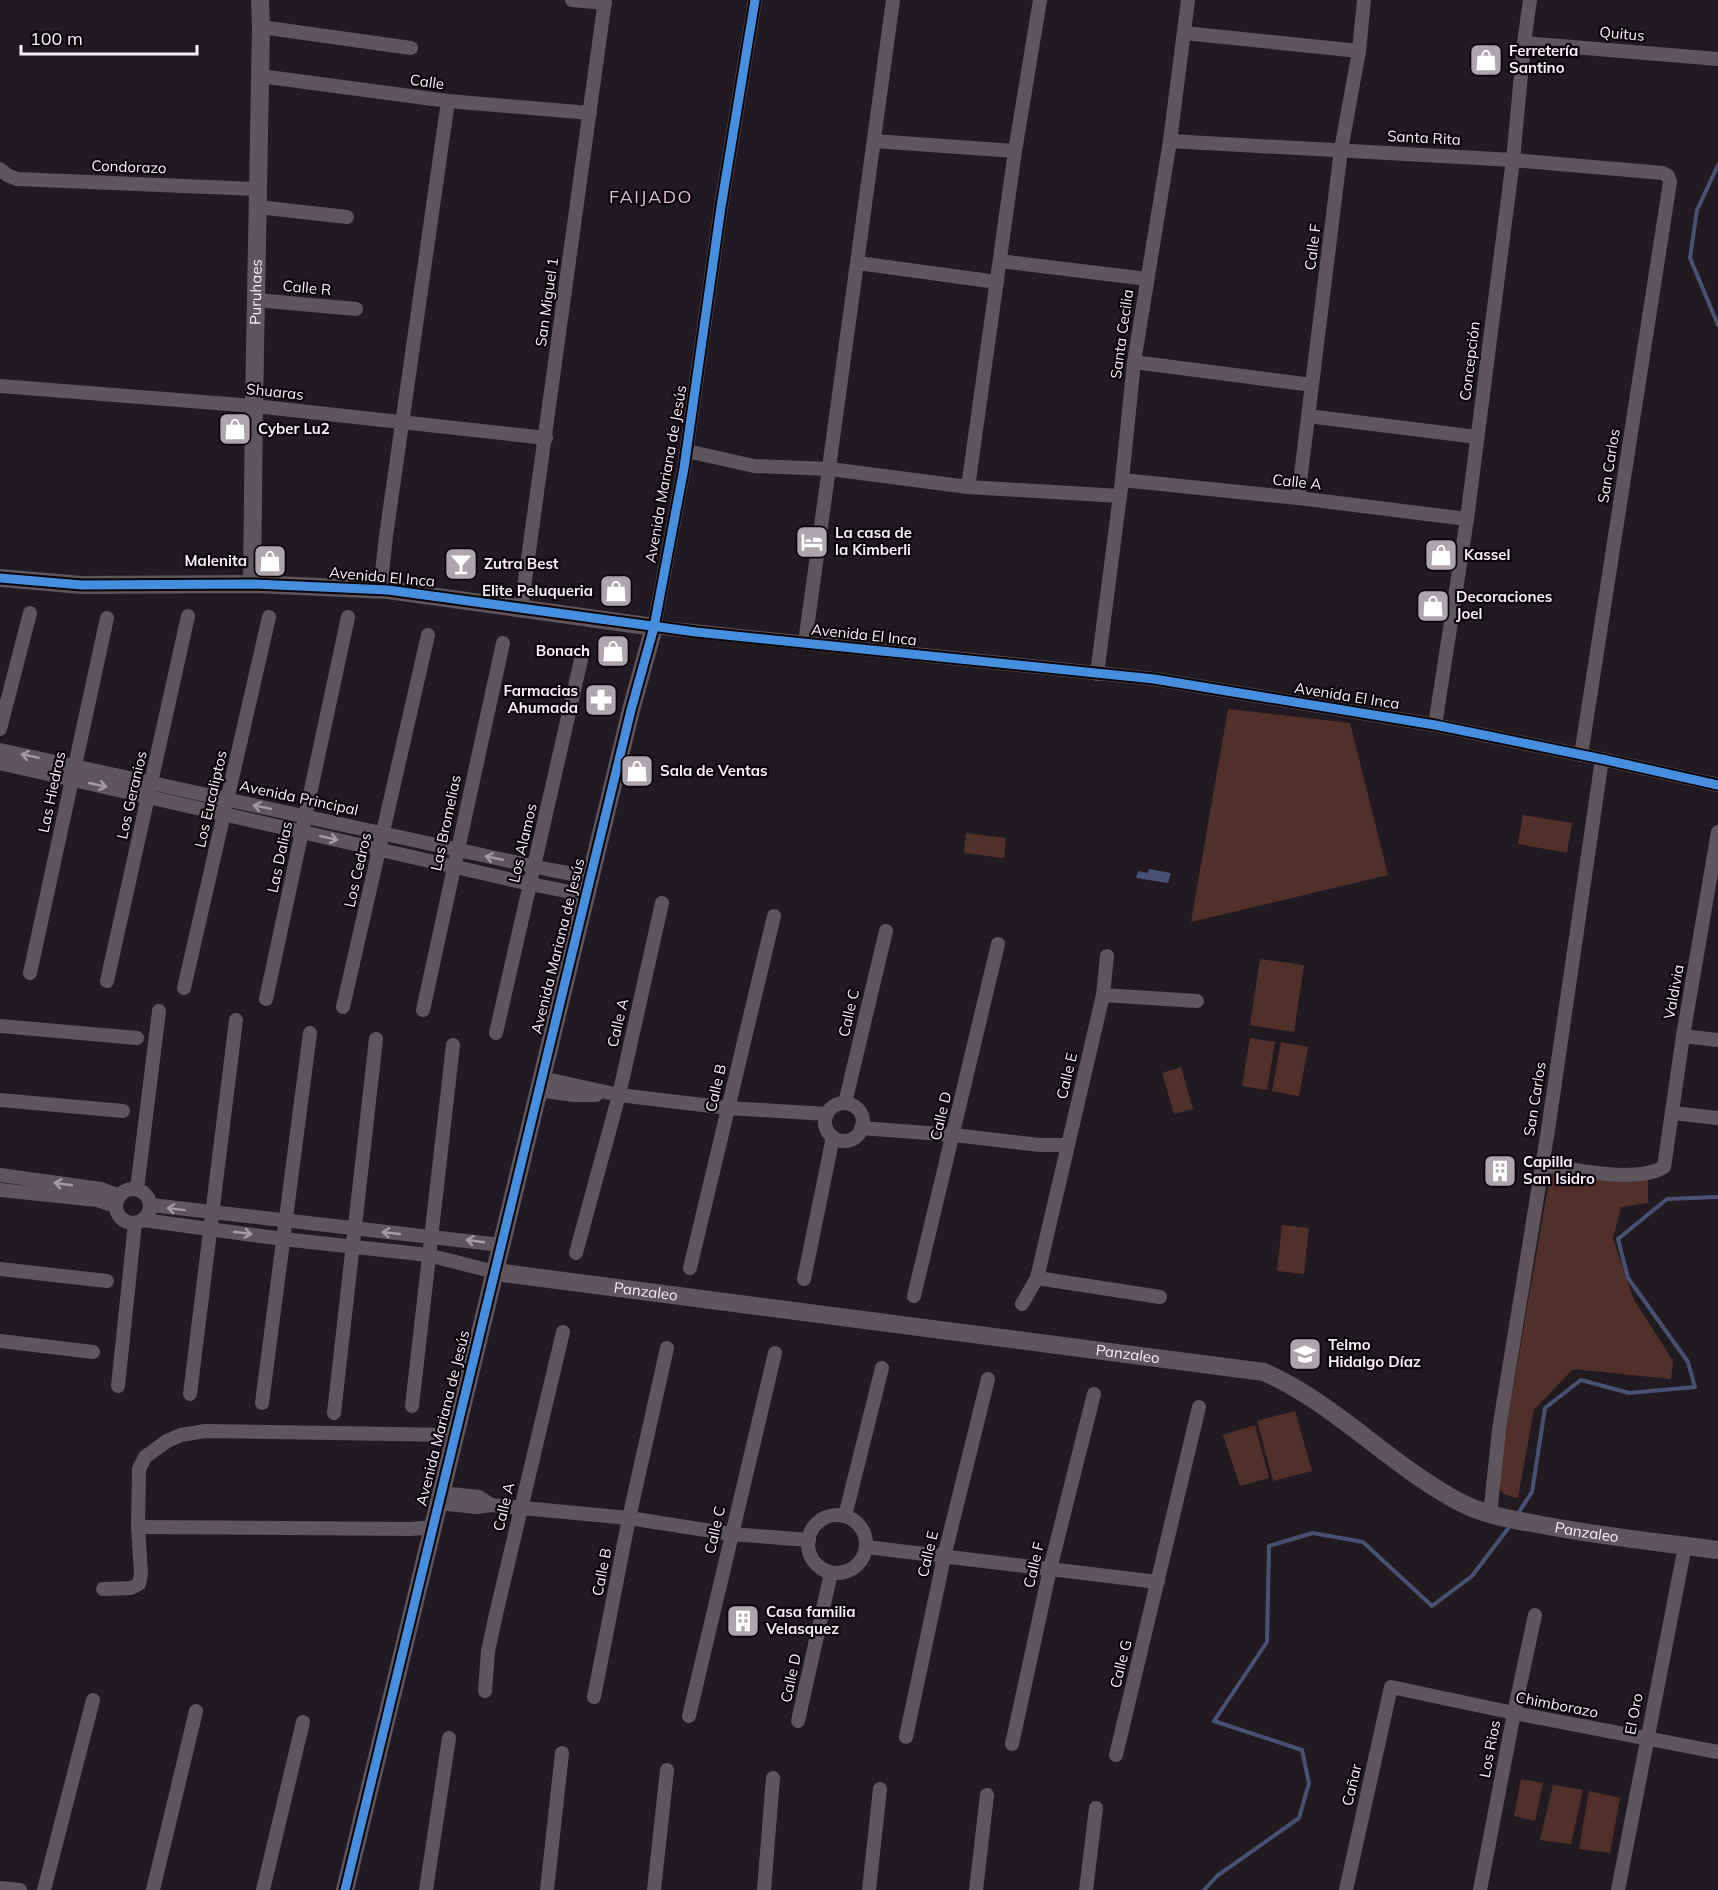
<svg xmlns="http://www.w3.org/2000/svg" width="1718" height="1890" font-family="Mulish,sans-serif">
<rect width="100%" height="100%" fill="#221a21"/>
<g fill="#51302a">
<polygon points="1228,709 1350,723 1388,875 1191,922"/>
<polygon points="1523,815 1572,823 1567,853 1518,844"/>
<polygon points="966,833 1006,838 1004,858 964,853"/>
<polygon points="1260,959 1304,965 1294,1032 1250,1025"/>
<polygon points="1250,1038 1275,1042 1267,1090 1242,1086"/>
<polygon points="1281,1042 1308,1047 1299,1096 1272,1091"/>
<polygon points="1181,1067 1193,1109 1174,1114 1162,1073"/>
<path d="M1550,1175l98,5v23l-27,4 -8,31 20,60 40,63 -2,18 -98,-10 -39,41 -16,88c-12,-2 -17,-4 -21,-15z"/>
<polygon points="1282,1225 1309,1228 1304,1274 1277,1271"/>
<polygon points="1295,1411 1312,1471 1273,1481 1257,1421"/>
<polygon points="1255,1425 1269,1478 1240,1486 1223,1435"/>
<polygon points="1521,1779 1543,1783 1535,1821 1514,1816"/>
<polygon points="1553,1785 1583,1790 1571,1844 1540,1840"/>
<polygon points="1589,1791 1620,1798 1610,1853 1579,1849"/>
</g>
<polygon fill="#485073" points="1149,869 1171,873 1168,883 1136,878 1138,871 1148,873"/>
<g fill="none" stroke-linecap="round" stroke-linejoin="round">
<g stroke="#485073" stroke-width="4">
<polyline points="1718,165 1697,210 1690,258 1718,325"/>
<polyline points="1517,1515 1532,1492 1545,1408 1581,1380 1629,1393 1695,1387 1688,1362 1628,1278 1618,1239 1667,1199 1718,1197"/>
<polyline points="1204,1890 1217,1876 1299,1818 1309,1783 1302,1750 1214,1721 1267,1642 1269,1546 1313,1533 1363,1542 1432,1606 1472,1576 1510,1526"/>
</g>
<g stroke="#5e565c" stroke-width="14">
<polyline points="572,0 605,3"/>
<polyline points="755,0 721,207 684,468 654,627 1154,679 1435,725 1602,759 1718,785"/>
<polyline points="261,27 411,48"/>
<polyline points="1184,33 1359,51"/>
<polyline points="1524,43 1718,59"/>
<polyline points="260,76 448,101 590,113"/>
<polyline points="874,141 1015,151"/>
<polyline points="1170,141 1513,160 1663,173 1668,176 1670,182 1581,755"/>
<polyline points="0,169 7,175 17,179 258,189"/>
<polyline points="258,207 347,217"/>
<polyline points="1000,261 1147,279"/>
<polyline points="858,263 997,282"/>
<polyline points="256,300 356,309"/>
<polyline points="1134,362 1312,385"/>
<polyline points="0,386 254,406 546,438"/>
<polyline points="1308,416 1477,437"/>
<polyline points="687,451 754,466 830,469 968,487 1015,151 1040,0"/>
<polyline points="1122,480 1298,498 1467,519"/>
<polyline points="968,487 1120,496"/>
<polyline points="1298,498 1341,150 1359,51 1364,0"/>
<polyline points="380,590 386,536 448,101"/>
<polyline points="521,609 605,0"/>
<polyline points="805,643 893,0"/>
<polyline points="1097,674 1122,480 1134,362 1170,141 1188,0"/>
<polyline points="1435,725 1467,519 1513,160 1524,43 1530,0"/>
<polyline points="0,729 30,613"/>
<polyline points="0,750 551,870 590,877"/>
<polyline points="0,763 530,884 586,895"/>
<polyline points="30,973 107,618"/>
<polyline points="107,981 188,616"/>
<polyline points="184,988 269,617"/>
<polyline points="1103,995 1197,1001"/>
<polyline points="266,999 348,617"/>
<polyline points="343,1007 428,635"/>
<polyline points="423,1010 503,643"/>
<polyline points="0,1026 137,1038"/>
<polyline points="496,1033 581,660"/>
<polyline points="1683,1036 1718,1040"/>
<polyline points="542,1078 619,1095 728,1108 827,1114"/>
<polyline points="539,1090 574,1095 596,1095"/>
<polyline points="0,1100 123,1111"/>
<polyline points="845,1103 886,931"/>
<circle cx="844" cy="1122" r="19"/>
<polyline points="1672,1113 1718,1118"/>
<polyline points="861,1128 954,1135 1040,1145 1067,1145"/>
<path d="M1541,1165c33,4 94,19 123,2l19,-131 35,-204"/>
<polyline points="0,1175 101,1189 120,1196"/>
<circle cx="133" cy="1206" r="17"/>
<polyline points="137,1189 159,1011"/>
<polyline points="0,1190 97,1200 116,1206"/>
<polyline points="151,1205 501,1245"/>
<polyline points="143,1220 283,1239 428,1255 495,1272"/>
<polyline points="576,1253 619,1095 662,903"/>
<polyline points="690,1268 774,916"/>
<polyline points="0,1269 107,1281"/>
<polyline points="1037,1278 1160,1297"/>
<polyline points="804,1279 833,1137"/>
<polyline points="914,1296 998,944"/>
<polyline points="1022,1304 1037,1278 1103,995 1107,956"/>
<polyline points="0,1341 93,1352"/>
<polyline points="118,1386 135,1223"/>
<polyline points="190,1394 236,1020"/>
<polyline points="262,1403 310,1033"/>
<polyline points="412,1406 453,1045"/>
<polyline points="334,1413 376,1039"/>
<polyline points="441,1493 479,1497 491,1505"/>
<polyline points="438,1503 477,1507 491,1505 629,1518 731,1534 809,1540"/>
<polyline points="1490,1515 1499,1430 1548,1130 1602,759"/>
<circle cx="837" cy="1544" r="29"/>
<polyline points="845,1516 882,1368"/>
<polyline points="138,1527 411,1529 432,1527"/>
<polyline points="866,1547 1158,1582"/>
<polyline points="103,1589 131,1588 139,1584 141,1574 138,1527 139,1469 145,1457 167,1441 181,1435 205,1431 455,1435"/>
<polyline points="485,1691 488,1651 496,1614 563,1332"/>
<polyline points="594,1697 629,1518 667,1348"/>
<polyline points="689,1716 775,1353"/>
<polyline points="798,1721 831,1573"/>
<polyline points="906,1737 944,1557 988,1379"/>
<polyline points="1012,1744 1050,1569 1094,1394"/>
<polyline points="1116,1755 1199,1407"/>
<polyline points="0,1888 20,1890"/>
<polyline points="44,1890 93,1700"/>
<polyline points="153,1890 196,1711"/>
<polyline points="263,1890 303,1722"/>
<polyline points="426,1890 449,1738"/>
<polyline points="547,1890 562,1753"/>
<polyline points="654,1890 667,1770"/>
<polyline points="764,1890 773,1778"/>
<polyline points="869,1890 880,1789"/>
<polyline points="976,1890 987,1795"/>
<polyline points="1086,1890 1096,1808"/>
<polyline points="1346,1890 1391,1687 1514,1713 1718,1752"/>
<polyline points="1480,1890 1514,1713 1535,1615"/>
<polyline points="1618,1890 1685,1546"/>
</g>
<g stroke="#5e565c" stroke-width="18">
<polyline points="0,578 82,585 252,584 388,590 654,627 631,710 345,1890"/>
<path id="s1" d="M252,584l2,-178 7,-379 -1,-27"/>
<path id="s2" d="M495,1272l769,100c70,31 123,90 190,127 26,15 54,20 83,25 60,12 120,18 181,26"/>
</g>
<g stroke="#0b0509" stroke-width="13">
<g id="cycleway">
<polyline points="0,578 82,585 252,584 388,590 696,632 1154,679 1435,725 1602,759 1718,785"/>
<polyline points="345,1890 631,710 654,627 684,468 721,207 755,0"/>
</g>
</g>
<use href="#cycleway" stroke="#468fdf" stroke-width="9"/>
</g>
<defs><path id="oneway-shaft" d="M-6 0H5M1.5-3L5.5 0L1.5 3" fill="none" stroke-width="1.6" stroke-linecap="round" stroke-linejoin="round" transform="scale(1.5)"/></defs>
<g stroke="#a49aa2">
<use href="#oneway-shaft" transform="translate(30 756) rotate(-168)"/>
<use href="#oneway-shaft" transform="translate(98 785) rotate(13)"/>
<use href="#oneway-shaft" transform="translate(262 807) rotate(-168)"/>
<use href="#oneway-shaft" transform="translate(329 838) rotate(13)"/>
<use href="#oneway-shaft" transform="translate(494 858) rotate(-168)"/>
<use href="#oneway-shaft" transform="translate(63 1184) rotate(-172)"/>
<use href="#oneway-shaft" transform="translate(176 1209) rotate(-173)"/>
<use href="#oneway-shaft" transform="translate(243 1233) rotate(8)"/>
<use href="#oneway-shaft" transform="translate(391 1233) rotate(-174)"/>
<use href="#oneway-shaft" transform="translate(475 1241) rotate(-172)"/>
</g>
<defs>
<g id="shop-square" transform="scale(1.725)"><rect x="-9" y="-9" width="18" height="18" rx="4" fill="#aea4ac" stroke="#0b0509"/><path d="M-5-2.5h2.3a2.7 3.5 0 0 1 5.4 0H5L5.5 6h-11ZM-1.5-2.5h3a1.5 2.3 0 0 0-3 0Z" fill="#fff"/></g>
<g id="hotel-square" transform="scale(1.725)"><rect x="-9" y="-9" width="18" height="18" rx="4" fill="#aea4ac" stroke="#0b0509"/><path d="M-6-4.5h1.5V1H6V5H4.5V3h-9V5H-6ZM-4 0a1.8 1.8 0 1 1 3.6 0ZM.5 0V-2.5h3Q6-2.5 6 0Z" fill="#fff"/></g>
<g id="bar-square" transform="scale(1.725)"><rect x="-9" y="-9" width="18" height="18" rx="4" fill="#aea4ac" stroke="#0b0509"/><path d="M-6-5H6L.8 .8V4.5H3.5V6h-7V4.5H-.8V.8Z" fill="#fff"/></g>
<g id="pharmacy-square" transform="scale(1.725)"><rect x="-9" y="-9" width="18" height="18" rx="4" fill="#aea4ac" stroke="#0b0509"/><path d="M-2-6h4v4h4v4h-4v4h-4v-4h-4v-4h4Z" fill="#fff"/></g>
<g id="building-square" transform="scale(1.725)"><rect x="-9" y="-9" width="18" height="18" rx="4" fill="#aea4ac" stroke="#0b0509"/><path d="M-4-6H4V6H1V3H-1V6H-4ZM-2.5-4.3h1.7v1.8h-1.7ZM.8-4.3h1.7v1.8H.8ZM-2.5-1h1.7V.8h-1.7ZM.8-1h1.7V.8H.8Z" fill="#fff"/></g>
<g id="school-square" transform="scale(1.725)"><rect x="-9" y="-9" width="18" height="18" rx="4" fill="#aea4ac" stroke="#0b0509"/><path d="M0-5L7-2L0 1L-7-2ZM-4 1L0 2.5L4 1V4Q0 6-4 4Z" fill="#fff"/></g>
</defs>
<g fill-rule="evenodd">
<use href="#shop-square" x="1486" y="60"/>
<use href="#shop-square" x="235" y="429"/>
<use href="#hotel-square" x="812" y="542"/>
<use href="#shop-square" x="1441" y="555"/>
<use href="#shop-square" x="270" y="561"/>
<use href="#bar-square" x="461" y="564"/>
<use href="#shop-square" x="616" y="591"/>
<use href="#shop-square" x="1433" y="606"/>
<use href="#shop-square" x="613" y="651"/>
<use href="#pharmacy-square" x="601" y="700"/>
<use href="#shop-square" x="637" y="771"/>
<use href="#building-square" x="1500" y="1171"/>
<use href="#school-square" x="1305" y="1354"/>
<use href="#building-square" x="743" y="1621"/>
</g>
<g text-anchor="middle" stroke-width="4.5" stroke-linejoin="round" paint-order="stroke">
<g font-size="15" fill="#faeef7" stroke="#0b0509">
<text transform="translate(1622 34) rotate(5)" y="5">Quitus</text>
<text transform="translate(427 82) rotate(8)" y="5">Calle</text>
<text transform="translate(1424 138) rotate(3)" y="5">Santa Rita</text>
<text transform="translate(129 167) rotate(2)" y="5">Condorazo</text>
<text transform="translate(1313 247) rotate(-83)" y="5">Calle F</text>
<text transform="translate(307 288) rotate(5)" y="5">Calle R</text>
<text dy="5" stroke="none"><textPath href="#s1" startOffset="292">Puruhaes</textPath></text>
<text transform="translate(547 302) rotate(-82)" y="5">San Miguel 1</text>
<text transform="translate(1122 334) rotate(-82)" y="5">Santa Cecilia</text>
<text transform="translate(1470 361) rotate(-83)" y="5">Concepción</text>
<text transform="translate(275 392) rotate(6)" y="5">Shuaras</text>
<text transform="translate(1609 466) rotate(-81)" y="5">San Carlos</text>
<text transform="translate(666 474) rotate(-80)" y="5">Avenida Mariana de Jesús</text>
<text transform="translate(1297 482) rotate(6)" y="5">Calle A</text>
<text transform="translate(382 577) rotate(5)" y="5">Avenida El Inca</text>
<text transform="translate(864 635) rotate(6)" y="5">Avenida El Inca</text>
<text transform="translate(1347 696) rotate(9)" y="5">Avenida El Inca</text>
<text transform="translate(52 792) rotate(-78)" y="5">Las Hiedras</text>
<text transform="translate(132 795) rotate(-77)" y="5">Los Geranios</text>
<text transform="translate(299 798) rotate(12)" y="5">Avenida Principal</text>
<text transform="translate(211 799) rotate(-77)" y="5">Los Eucaliptos</text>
<text transform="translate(446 823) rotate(-78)" y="5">Las Bromelias</text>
<text transform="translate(523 843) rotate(-77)" y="5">Los Alamos</text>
<text transform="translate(280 857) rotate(-78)" y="5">Las Dalias</text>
<text transform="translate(358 870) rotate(-77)" y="5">Los Cedros</text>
<text transform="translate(558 946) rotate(-76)" y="5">Avenida Mariana de Jesús</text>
<text transform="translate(1674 992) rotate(-80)" y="5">Valdivia</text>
<text transform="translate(849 1013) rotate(-77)" y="5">Calle C</text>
<text transform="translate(618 1023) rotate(-77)" y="5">Calle A</text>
<text transform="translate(1067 1076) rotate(-77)" y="5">Calle E</text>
<text transform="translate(716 1088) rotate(-77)" y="5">Calle B</text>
<text transform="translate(1535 1099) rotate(-81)" y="5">San Carlos</text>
<text transform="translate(941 1116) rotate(-77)" y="5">Calle D</text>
<text dy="5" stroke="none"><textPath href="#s2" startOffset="152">Panzaleo</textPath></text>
<text dy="5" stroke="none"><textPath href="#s2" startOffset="638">Panzaleo</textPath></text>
<text transform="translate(443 1418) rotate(-76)" y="5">Avenida Mariana de Jesús</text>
<text transform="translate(504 1507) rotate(-77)" y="5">Calle A</text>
<text transform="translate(715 1530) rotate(-77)" y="5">Calle C</text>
<text dy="5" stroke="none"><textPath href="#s2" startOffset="1142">Panzaleo</textPath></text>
<text transform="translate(928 1554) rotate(-77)" y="5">Calle E</text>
<text transform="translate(1034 1565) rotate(-77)" y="5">Calle F</text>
<text transform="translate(602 1572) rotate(-79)" y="5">Calle B</text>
<text transform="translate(1121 1664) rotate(-76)" y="5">Calle G</text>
<text transform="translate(791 1678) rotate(-78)" y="5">Calle D</text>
<text transform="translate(1557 1705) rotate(11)" y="5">Chimborazo</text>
<text transform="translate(1634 1714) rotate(-79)" y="5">El Oro</text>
<text transform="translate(1490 1749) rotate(-79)" y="5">Los Rios</text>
<text transform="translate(1352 1785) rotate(-77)" y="5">Cañar</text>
</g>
<g font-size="15" font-weight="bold" fill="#faeef7" stroke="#0b0509" text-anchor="start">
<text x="1509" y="56">Ferretería<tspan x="1509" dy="17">Santino</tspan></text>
<text x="258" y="434">Cyber Lu2</text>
<text x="835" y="538">La casa de<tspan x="835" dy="17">la Kimberli</tspan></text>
<text x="1464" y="560">Kassel</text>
<text x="247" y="566" text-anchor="end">Malenita</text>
<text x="484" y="569">Zutra Best</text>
<text x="593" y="596" text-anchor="end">Elite Peluqueria</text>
<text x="1456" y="602">Decoraciones<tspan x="1456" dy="17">Joel</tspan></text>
<text x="590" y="656" text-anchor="end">Bonach</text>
<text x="578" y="696" text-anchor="end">Farmacias<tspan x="578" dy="17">Ahumada</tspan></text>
<text x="660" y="776">Sala de Ventas</text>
<text x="1523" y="1167">Capilla<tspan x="1523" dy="17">San Isidro</tspan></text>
<text x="1328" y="1350">Telmo<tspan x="1328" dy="17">Hidalgo Díaz</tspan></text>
<text x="766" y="1617">Casa familia<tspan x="766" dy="17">Velasquez</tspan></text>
</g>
<g font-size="18" letter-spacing="1.5" fill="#d8c1d2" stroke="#0b0509">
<text x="651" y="203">FAIJADO</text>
</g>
</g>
<path d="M21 45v9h176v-9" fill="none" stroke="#faeef7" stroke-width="3"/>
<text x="30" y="45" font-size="18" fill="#faeef7" stroke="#0b0509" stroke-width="4.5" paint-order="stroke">100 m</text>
</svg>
